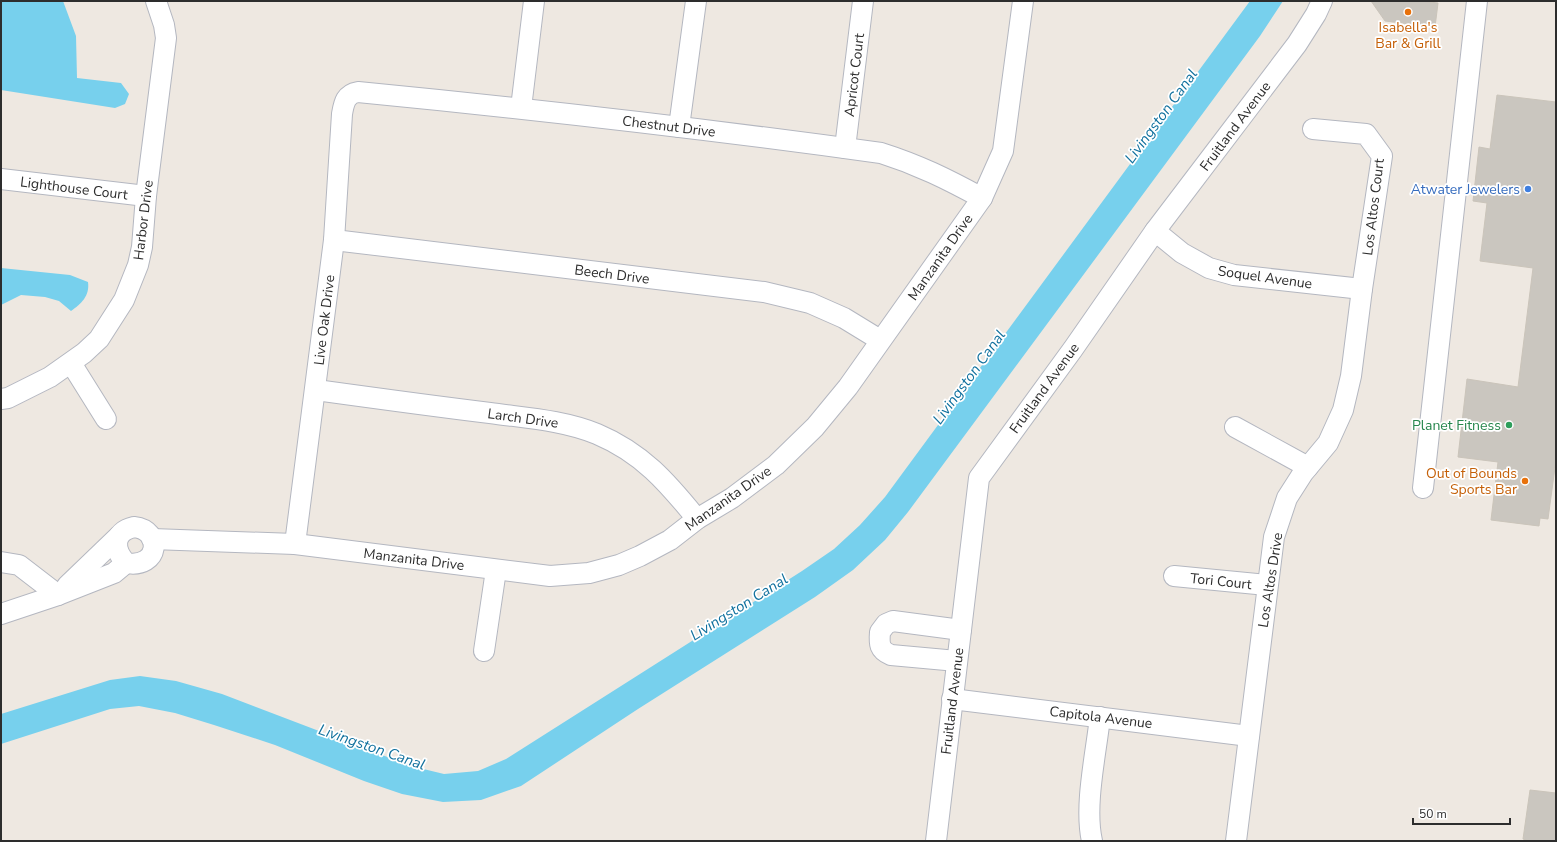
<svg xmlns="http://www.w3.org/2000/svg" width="1557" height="842" font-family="'Nunito Sans',sans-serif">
<rect width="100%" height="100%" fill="#eee8e1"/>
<g fill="#77d0ed">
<polygon points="1,1 63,1 76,36 77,78 121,83 129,94 125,104 115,108 1,90"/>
<polygon points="1250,1 1283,1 1260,36 908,512 885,540 853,570 815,597 638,709 521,786 481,800 443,802 402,794 364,781 275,745 214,725 175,713 139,706 110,709 1,744 1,714 110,680 140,676 176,681 222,694 411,766 444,774 478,771 506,759 802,571 834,549 860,525 885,497"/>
<path d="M1,268l69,7 18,7c2,14 -7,22 -17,29l-12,-10 -14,-4 -24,-2 -20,10z"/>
</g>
<g fill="#cac6bf" stroke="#cac4ba">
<polygon points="1371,1 1421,1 1438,3 1435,27 1385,21"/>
<polygon points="1497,95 1556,102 1556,460 1548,519 1540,518 1539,526 1491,520 1498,462 1458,457 1467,379 1518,387 1533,268 1480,261 1487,203 1473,201 1479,147 1490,149"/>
<polygon points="1530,790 1556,793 1556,841 1528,841 1523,839"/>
</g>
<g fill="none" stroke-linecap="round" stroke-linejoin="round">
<g stroke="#b4b7c0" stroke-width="22">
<g id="minor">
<polyline points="521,108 534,1"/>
<polyline points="679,127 696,1"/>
<polyline points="845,148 863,1"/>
<polyline points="1,179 146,196"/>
<polyline points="1155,231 1182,253 1209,268 1234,275 1362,289"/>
<polyline points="334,240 764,292 810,303 844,318 880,340"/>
<polyline points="71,363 106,419"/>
<path d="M316,390c58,8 116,16 174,23 35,5 73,7 107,21 45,19 70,48 100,85"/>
<polyline points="1,399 8,398 50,377 84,353 99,339 124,300 138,265 142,247 146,196 166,38 164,25 156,1"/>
<polyline points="1235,427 1308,467"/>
<polyline points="1423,488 1477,1"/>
<path d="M134,527c29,3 26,42 -8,36 -13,-14 -13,-31 8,-36z"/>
<polyline points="152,539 295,544 550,576 589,573 619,565 640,556 670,540 697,519 732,498 776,465 815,427 848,387 982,198 1003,151 1023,1"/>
<path d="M295,544l39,-304 8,-126c2,-12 4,-20 16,-22 175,17 349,37 523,61 38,12 66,26 101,45"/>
<polyline points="1,562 19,565 58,595"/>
<polyline points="1174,576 1267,585"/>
<polyline points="67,586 119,536"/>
<polyline points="1,614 58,595 114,573 126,563"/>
<polyline points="484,651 496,570"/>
<path d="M957,661l-66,-6c-12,-5 -12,-11 -11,-23l6,-8 7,-3 68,9"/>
<polyline points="952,699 1249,736"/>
<polyline points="936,841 979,478 1073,349 1155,231 1297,44 1316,14 1322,1"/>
<path d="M1092,841c-8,-35 4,-87 8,-124"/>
<polyline points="1236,841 1274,537 1287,498 1303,473 1328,443 1343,410 1351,376 1362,289 1382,156 1366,134 1313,129"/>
</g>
</g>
<use href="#minor" stroke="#fff" stroke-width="20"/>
</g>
<g fill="#e8710a" stroke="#fff" stroke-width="1.5">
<circle cx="1408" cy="12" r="4"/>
<circle cx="1525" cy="481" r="4"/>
</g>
<circle fill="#3f7fe0" stroke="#fff" stroke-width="1.5" cx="1528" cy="189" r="4"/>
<circle fill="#2e9e5b" stroke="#fff" stroke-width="1.5" cx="1509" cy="425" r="4"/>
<g text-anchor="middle" stroke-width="3.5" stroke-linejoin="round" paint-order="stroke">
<g font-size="14" fill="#c56008" stroke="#fff">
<text x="1408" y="32">Isabella's<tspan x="1408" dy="16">Bar &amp; Grill</tspan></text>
<text x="1517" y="478" text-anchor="end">Out of Bounds<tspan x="1517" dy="16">Sports Bar</tspan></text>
</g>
<g font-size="14" fill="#2d2d2d" stroke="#fff">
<text transform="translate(854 75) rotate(-83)" y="5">Apricot Court</text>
<text transform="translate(669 126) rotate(7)" y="5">Chestnut Drive</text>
<text transform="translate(1235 126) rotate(-53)" y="5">Fruitland Avenue</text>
<text transform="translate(74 188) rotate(7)" y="5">Lighthouse Court</text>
<text transform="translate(1373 207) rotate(-83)" y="5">Los Altos Court</text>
<text transform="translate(143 220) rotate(-83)" y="5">Harbor Drive</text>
<text transform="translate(940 257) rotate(-55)" y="5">Manzanita Drive</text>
<text transform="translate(612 274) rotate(7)" y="5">Beech Drive</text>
<text transform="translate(1265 277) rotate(8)" y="5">Soquel Avenue</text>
<text transform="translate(324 320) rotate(-83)" y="5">Live Oak Drive</text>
<text transform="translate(1044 388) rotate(-54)" y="5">Fruitland Avenue</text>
<text transform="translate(523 418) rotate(8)" y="5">Larch Drive</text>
<text transform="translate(728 498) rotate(-35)" y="5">Manzanita Drive</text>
<text transform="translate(414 559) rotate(7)" y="5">Manzanita Drive</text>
<text transform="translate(1270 580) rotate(-81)" y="5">Los Altos Drive</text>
<text transform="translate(1221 581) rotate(6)" y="5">Tori Court</text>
<text transform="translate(952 701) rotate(-83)" y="5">Fruitland Avenue</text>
<text transform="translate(1101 717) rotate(7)" y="5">Capitola Avenue</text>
</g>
<g font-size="14" fill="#366cbe" stroke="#fff" text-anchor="end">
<text x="1520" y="194">Atwater Jewelers</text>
</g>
<g font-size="14" fill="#27864d" stroke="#fff" text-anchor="end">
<text x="1501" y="430">Planet Fitness</text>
</g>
<g font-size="15" font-style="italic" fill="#11719e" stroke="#fff">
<text transform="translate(1161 116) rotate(-54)" y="5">Livingston Canal</text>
<text transform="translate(969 377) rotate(-54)" y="5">Livingston Canal</text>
<text transform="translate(739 607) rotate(-32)" y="5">Livingston Canal</text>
<text transform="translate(372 747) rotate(19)" y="5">Livingston Canal</text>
</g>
</g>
<rect width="1557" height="842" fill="none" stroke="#2d2d2d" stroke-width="4"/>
<path d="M1413 818v6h97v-6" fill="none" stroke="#2d2d2d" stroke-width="2"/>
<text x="1419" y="818" font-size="12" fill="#2d2d2d" stroke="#ffffff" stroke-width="3" paint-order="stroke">50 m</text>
</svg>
